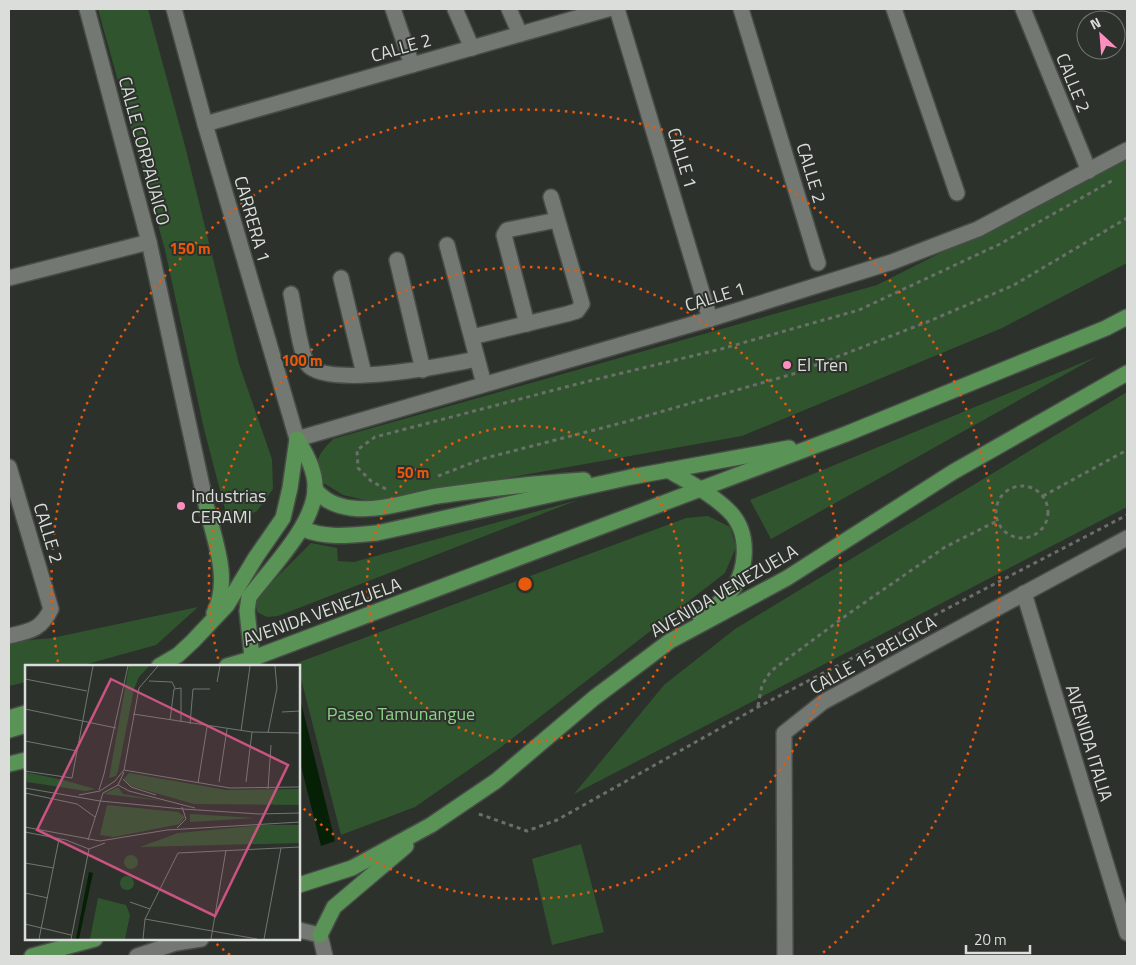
<svg xmlns="http://www.w3.org/2000/svg" width="1136" height="965" font-family="'Titillium Web',sans-serif">
<rect width="100%" height="100%" fill="#2d312c"/>
<g fill="#30542e">
<polygon points="98,9 148,9 185,146 239,364 272,459 273,489 257,511 242,518 227,517 204,429 165,250"/>
<path d="M1127,158v105l-125,65 -260,108 -369,66 -30,-7 -21,-13c-8,-22 -5,-26 11,-43l544,-154z"/>
<polygon points="1096,357 771,539 750,500"/>
<polygon points="1127,392 1127,507 574,794 664,685 735,629"/>
<polygon points="578,500 278,616 267,617 257,612 256,600 261,593 311,543 337,548 338,561 354,562"/>
<polygon points="708,516 730,527 736,547 725,573 500,748 415,807 341,835 297,663 686,518"/>
<polygon points="198,607 156,645 80,666 26,666 26,682 9,686 9,642 52,638"/>
<polygon points="581,844 604,932 552,945 532,859"/>
</g>
<polygon fill="#052005" points="299,694 335,841 321,846 299,758"/>
<g fill="none" stroke-linecap="round" stroke-linejoin="round">
<g stroke="#484c47" stroke-width="18">
<g id="minor">
<polyline points="87,9 149,242 207,509"/>
<polyline points="174,9 205,124 297,439 710,319 892,262 978,229 1127,150"/>
<polyline points="393,9 412,65"/>
<polyline points="455,9 472,48"/>
<polyline points="509,9 520,34"/>
<polyline points="617,9 710,319"/>
<polyline points="741,9 818,263"/>
<polyline points="894,9 957,193"/>
<polyline points="1023,9 1089,171"/>
<polyline points="205,124 608,9"/>
<polyline points="447,245 484,384"/>
<polyline points="397,260 423,370"/>
<polyline points="9,278 149,242"/>
<polyline points="341,278 364,374"/>
<path d="M291,294c3,13 10,63 17,71 20,24 139,0 169,-6"/>
<polyline points="527,324 504,235 507,230 557,220"/>
<polyline points="472,337 567,314 577,311 582,304 551,197"/>
<path d="M9,467l42,142c-10,21 -21,22 -42,27"/>
<polyline points="1024,593 1127,933"/>
<polyline points="299,930 320,935 325,956"/>
<polyline points="137,956 176,943 201,939"/>
<polyline points="785,956 784,733 823,702 1127,538"/>
</g>
</g>
<g stroke="#484c47" stroke-width="18">
<g id="major">
<path d="M668,470c20,12 44,24 61,41 22,22 19,62 -1,84 -8,8 -19,15 -28,21"/>
<path d="M315,489c9,12 21,17 36,19 28,4 58,-7 86,-12 49,-7 98,-13 147,-16"/>
<path d="M207,509c8,33 24,72 7,104"/>
<path d="M303,529c24,10 50,6 74,4l254,-56 158,-29"/>
<polyline points="159,666 178,655 193,641 227,605 256,557 283,518 290,488 297,439"/>
<polyline points="227,666 251,659 846,434 1106,328 1127,317"/>
<path d="M253,666l-6,-55 2,-14c21,-28 65,-72 66,-108 1,-17 -9,-36 -18,-50"/>
<polyline points="9,718 26,713"/>
<polyline points="9,730 26,725"/>
<polyline points="9,764 26,760"/>
<polyline points="299,885 352,868 431,825 496,781 594,698 670,641 787,578 953,472 1127,373"/>
<polyline points="320,935 334,907 406,846"/>
<polyline points="32,956 95,939"/>
</g>
</g>
<g stroke="#6b6f6a" stroke-width="3" stroke-dasharray="4 4" stroke-linecap="butt">
<polyline points="438,476 482,459 625,422 793,374 927,322 1014,285 1127,218"/>
<circle cx="1022" cy="512" r="26"/>
<polyline points="386,489 371,481 358,468 357,450 375,437 585,382 721,349 859,310 1000,244 1115,179"/>
<polyline points="1043,496 1127,450"/>
<polyline points="758,706 762,685 771,671 848,614 945,547 997,521"/>
<polyline points="479,814 527,831 557,820 758,707 1127,515"/>
</g>
<use href="#minor" stroke="#737872" stroke-width="15"/>
<use href="#major" stroke="#599456" stroke-width="15"/>
</g>
<g fill="none" stroke="#e8590c" stroke-width="2.5" stroke-dasharray="2.5 5">
<circle cx="525" cy="584" r="158"/>
<path d="M220 666A316 316 0 1 1 300 805"/>
<path d="M230 955A474 474 0 0 1 211 939M58 662A474 474 0 1 1 820 955"/>
</g>
<g fill="#fd8ec0" stroke="#2d312c" stroke-width="2">
<circle cx="787" cy="365" r="5"/>
<circle cx="181" cy="506" r="5"/>
</g>
<g text-anchor="middle" stroke-width="4" stroke-linejoin="round" paint-order="stroke">
<g font-size="18" fill="#daddda" stroke="#2d312c">
<text transform="translate(401 48) rotate(-16)" y="6">CALLE 2</text>
<text transform="translate(1073 83) rotate(68)" y="6">CALLE 2</text>
<text transform="translate(144 151) rotate(75)" y="6">CALLE CORPAUAICO</text>
<text transform="translate(682 158) rotate(73)" y="6">CALLE 1</text>
<text transform="translate(811 173) rotate(73)" y="6">CALLE 2</text>
<text transform="translate(252 219) rotate(74)" y="6">CARRERA 1</text>
<text transform="translate(715 297) rotate(-17)" y="6">CALLE 1</text>
<text transform="translate(48 533) rotate(73)" y="6">CALLE 2</text>
<text transform="translate(724 591) rotate(-30)" y="6">AVENIDA VENEZUELA</text>
<text transform="translate(322 612) rotate(-20)" y="6">AVENIDA VENEZUELA</text>
<text transform="translate(873 655) rotate(-29)" y="6">CALLE 15 BELGICA</text>
<text transform="translate(1089 743) rotate(73)" y="6">AVENIDA ITALIA</text>
</g>
<g font-size="18" fill="#daddda" stroke="#2d312c" text-anchor="start">
<text x="797" y="371">El Tren</text>
<text x="191" y="502">Industrias<tspan x="191" dy="21">CERAMI</tspan></text>
</g>
<g font-size="18" fill="#8bd485" stroke="#2d312c">
<text x="401" y="720">Paseo Tamunangue</text>
</g>
</g>
<g transform="translate(25 665)">
<rect width="275" height="275" fill="#2d312c"/>
<path d="M104,1h20l-10,11 -5,12 -16,82 -2,5 -7,2zM0,107l38,8 32,9 -9,2 -59,-9zM104,108l97,17 74,-1v16l-106,-1 -63,-18 -7,-7zM93,122l5,7 40,7 -59,-7zM82,140l71,7 7,5 -5,7 -66,13 -14,-2zM165,149l65,4 -65,4zM238,160h37v18l-160,4 38,-14zM99 197a7 7 0 1 1 14 0a7 7 0 1 1-14 0ZM95 218a7 7 0 1 1 14 0a7 7 0 1 1-14 0ZM73,233l28,7 4,10 -5,24h-35z" fill="#30542e"/>
<path d="M64,207l4,1 -14,66h-3z" fill="#052005"/>
<path fill="none" stroke="#727672" stroke-width="1" d="M133,1l-19,22 -15,82 106,18 70,-1M0,14l62,12M124,16l23,1 3,6M192,17l3,-16M0,44l91,19M257,47l18,-1M108,49l119,18 48,1M145,55l4,-31 7,-1v34M165,59l3,-35h17M216,66l9,-65M243,68l9,-45 -2,-22M0,76l52,10M0,106l47,7 21,-112M79,109l24,-108M98,114l8,8 25,8M194,117l8,-53M221,117l6,-50M173,118l9,-56M93,120l11,6 66,17M0,123l75,13 83,8 76,5 41,-1M243,124l3,-44M74,125l5,-16M0,128l52,11 18,13M54,130l21,-4 15,-10 9,-11M0,162l75,14 67,-11 133,-8M152,163l9,-9 -4,-12M0,167l41,8 23,9 -18,90M63,175l15,-47 15,-8 6,-13M64,184l16,-6M0,198l29,5M0,228l23,5M105,237l20,7M120,254l112,20M0,259l46,11M14,274l20,-100M118,274l2,-20 33,-66 122,-6M186,274l15,-89M239,274l17,-91"/>
<path fill="#c95381" fill-opacity="0.15" stroke="#c95381" stroke-width="2.5" d="M86,14l177,86 -73,151 -178,-86z"/>
<rect width="275" height="275" fill="none" stroke="#daddda" stroke-width="2.5"/>
</g>
<circle cx="525" cy="584" r="8" fill="#e8590c" stroke="#2d312c" stroke-width="2.5"/>
<g font-size="15" text-anchor="middle" font-weight="bold" fill="#e8590c" stroke="#2d312c" stroke-width="4" stroke-linejoin="round" paint-order="stroke">
<text x="190" y="254">150 m</text>
<text x="302" y="366">100 m</text>
<text x="413" y="478">50 m</text>
</g>
<rect width="1136" height="965" fill="none" stroke="#daddda" stroke-width="20"/>
<g transform="translate(1101 35) rotate(334)"><circle r="24" fill="#2d312c" stroke="#727672"/>
<path d="M0-4L9 19L0 12L-9 19Z" fill="#fd8ec0"/>
<text y="-8" font-size="14" font-weight="bold" text-anchor="middle" fill="#daddda">N</text>
</g>
<path d="M966 945v8h64v-8" fill="none" stroke="#daddda" stroke-width="2.5"/>
<text x="974" y="945" font-size="15" fill="#daddda" stroke="#2d312c" stroke-width="4" paint-order="stroke">20 m</text>
</svg>
